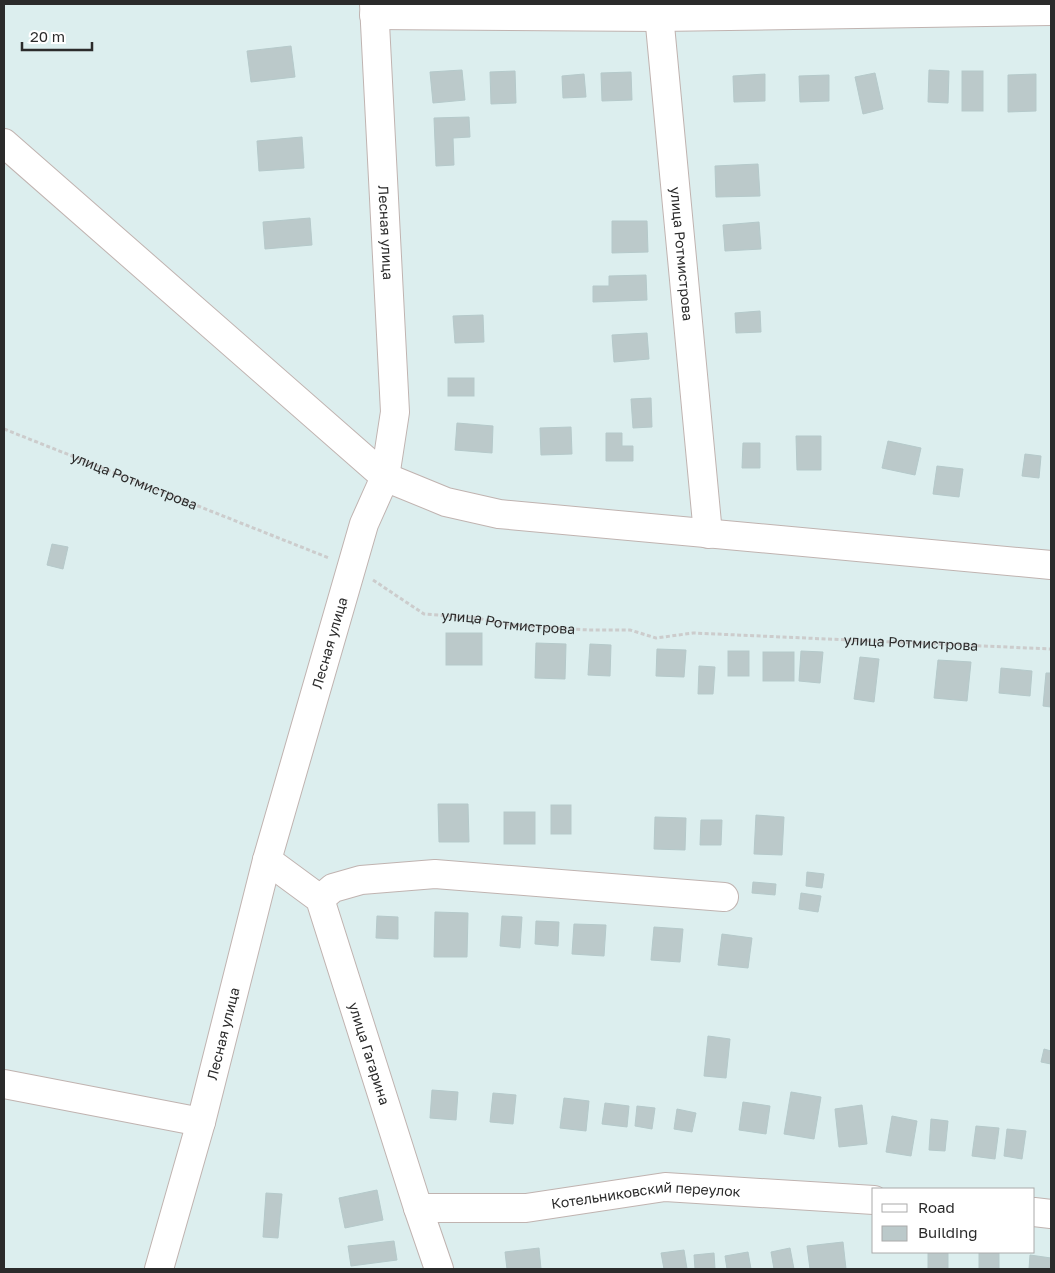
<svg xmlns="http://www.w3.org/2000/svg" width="1055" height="1273" font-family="'Golos Text',sans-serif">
<rect width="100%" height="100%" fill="#dceeee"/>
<g fill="#bbc9ca" stroke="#b5c9ca">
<polygon points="291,46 295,77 251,82 247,51"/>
<polygon points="462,70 465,100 433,103 430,72"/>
<polygon points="929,70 949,71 948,103 928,102"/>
<polygon points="515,71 516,103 491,104 490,72"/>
<rect x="962" y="71" width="21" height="40"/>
<polygon points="631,72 632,100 602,101 601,73"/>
<polygon points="875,73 883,109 863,114 855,77"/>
<polygon points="584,74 586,97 563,98 562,76"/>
<polygon points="765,74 765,101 734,102 733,76"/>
<polygon points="1036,74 1036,111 1008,112 1008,75"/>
<polygon points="829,75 829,101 800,102 799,76"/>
<polygon points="469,117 470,137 453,138 454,165 436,166 434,118"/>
<polygon points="302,137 304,168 259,171 257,141"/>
<polygon points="758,164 760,196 716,197 715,166"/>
<polygon points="310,218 312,245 265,249 263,222"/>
<polygon points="612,221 647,221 648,252 612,253"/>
<polygon points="759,222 761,249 725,251 723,225"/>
<polygon points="646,275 647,300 593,302 593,286 609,286 609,276"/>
<polygon points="760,311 761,332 736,333 735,313"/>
<polygon points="483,315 484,342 455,343 453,316"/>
<polygon points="647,333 649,359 614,362 612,335"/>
<rect x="448" y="378" width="26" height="18"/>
<polygon points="651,398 652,427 633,428 631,399"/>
<polygon points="457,423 493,426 492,453 455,450"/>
<polygon points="571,427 572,454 541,455 540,428"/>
<polygon points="606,433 622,433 622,446 633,446 633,461 606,461"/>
<polygon points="796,436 821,436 821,470 797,470"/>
<polygon points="888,441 921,448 915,475 882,468"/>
<polygon points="743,443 760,443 760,468 742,468"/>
<polygon points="1025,454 1041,456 1039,478 1022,476"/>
<polygon points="937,466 963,469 959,497 933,494"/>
<polygon points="52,544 68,547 63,569 47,565"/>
<rect x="446" y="633" width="36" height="32"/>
<polygon points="536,643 566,644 565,679 535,678"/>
<polygon points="590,644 611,645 610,676 588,675"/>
<polygon points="657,649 686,650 684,677 656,676"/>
<rect x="728" y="651" width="21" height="25"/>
<polygon points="801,651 823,652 820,683 799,681"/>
<rect x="763" y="652" width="31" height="29"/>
<polygon points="860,657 879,659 874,702 854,699"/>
<polygon points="938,660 971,662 967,701 934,698"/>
<polygon points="699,666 715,667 713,694 698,694"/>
<polygon points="1001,668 1032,671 1030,696 999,693"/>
<polygon points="1046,673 1051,673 1051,707 1043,706"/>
<polygon points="438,804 468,804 469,842 439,842"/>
<rect x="551" y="805" width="20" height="29"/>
<rect x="504" y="812" width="31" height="32"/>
<polygon points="756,815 784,817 782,855 754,854"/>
<polygon points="655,817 686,818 685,850 654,849"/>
<polygon points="701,820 722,820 721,845 700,845"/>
<polygon points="807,872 824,874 822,888 806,886"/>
<polygon points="753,882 776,884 775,895 752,893"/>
<polygon points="801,893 821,896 818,912 799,909"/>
<polygon points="435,912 468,913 467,957 434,957"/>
<polygon points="377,916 398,917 398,939 376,938"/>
<polygon points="502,916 522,917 520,948 500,946"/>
<polygon points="536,921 559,922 558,946 535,944"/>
<polygon points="574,924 606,925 604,956 572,954"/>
<polygon points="654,927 683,929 680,962 651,960"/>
<polygon points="722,934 752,938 748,968 718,965"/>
<polygon points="708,1036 730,1039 726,1078 704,1076"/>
<polygon points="1044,1049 1051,1051 1051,1064 1041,1062"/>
<polygon points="432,1090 458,1092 456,1120 430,1118"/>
<polygon points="791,1092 821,1097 814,1139 784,1134"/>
<polygon points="493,1093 516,1095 513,1124 490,1122"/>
<polygon points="564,1098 589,1101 586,1131 560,1128"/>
<polygon points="743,1102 770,1106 766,1134 739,1130"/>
<polygon points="605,1103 629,1106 627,1127 602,1124"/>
<polygon points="862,1105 867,1144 839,1147 835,1109"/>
<polygon points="637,1106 655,1108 652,1129 635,1126"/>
<polygon points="677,1109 696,1113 692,1132 674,1129"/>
<polygon points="892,1116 917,1121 911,1156 886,1152"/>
<polygon points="931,1119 948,1121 945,1151 929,1150"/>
<polygon points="976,1126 999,1128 995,1159 972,1156"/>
<polygon points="1007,1129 1026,1131 1022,1159 1004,1156"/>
<polygon points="377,1190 383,1220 345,1228 339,1198"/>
<polygon points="266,1193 282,1194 278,1238 263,1237"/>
<polygon points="394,1241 397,1260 351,1266 348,1246"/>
<polygon points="843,1242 846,1269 810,1269 807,1246"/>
<polygon points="539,1248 541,1269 507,1269 505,1252"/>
<polygon points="790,1248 794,1269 774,1269 771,1252"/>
<polygon points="684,1250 687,1269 664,1269 661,1253"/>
<polygon points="748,1252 751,1269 727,1269 725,1256"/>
<rect x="928" y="1252" width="20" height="17"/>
<rect x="979" y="1252" width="20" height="17"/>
<polygon points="714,1253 715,1269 695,1269 694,1255"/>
<polygon points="1030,1255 1051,1258 1051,1269 1029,1269"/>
</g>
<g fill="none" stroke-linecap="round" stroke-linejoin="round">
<g stroke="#c0b3b0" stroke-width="30">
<g id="street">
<path id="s3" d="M374,4l21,408 -10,65"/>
<path id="s4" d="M658,4l50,530"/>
<polyline points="374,15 659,17 1051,11"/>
<path id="s5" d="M267,860l53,39 98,309 21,61"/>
<polyline points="320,899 333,888 361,880 435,874 724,897"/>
<polyline points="4,1084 201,1122"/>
<path id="s6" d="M418,1208h108l139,-21 209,13"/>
<polyline points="1034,1212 1051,1214"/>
</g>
</g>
<g stroke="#c0b3b0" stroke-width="30">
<g id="secondary">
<polyline points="4,143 385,477 446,502 499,514 1051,565"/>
<path id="s7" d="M159,1269l42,-147 66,-262 97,-336 21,-47"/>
</g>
</g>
<g stroke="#ccc" stroke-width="3" stroke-dasharray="4 2.5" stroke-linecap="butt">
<path id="s1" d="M4,429l325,129"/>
<path id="s2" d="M373,580l51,34 53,4 28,6 31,3 53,3h41l26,8 37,-5 358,16"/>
</g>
<use href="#street" stroke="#fff" stroke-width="28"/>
<use href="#secondary" stroke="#fff" stroke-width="28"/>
</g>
<g text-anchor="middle" stroke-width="4.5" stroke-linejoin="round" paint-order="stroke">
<g font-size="14" fill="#2b2b2b" stroke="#fff">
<text dy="5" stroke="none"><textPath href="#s3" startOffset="229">Лесная улица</textPath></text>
<text dy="5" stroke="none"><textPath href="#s4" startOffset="251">улица Ротмистрова</textPath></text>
<text dy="5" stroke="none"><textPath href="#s1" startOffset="140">улица Ротмистрова</textPath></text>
<text dy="5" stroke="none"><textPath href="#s2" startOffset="146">улица Ротмистрова</textPath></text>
<text dy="5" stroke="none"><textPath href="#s7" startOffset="649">Лесная улица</textPath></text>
<text dy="5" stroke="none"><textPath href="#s2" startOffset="551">улица Ротмистрова</textPath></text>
<text dy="5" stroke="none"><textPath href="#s7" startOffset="244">Лесная улица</textPath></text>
<text dy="5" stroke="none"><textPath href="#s5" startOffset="228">улица Гагарина</textPath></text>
<text dy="5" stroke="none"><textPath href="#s6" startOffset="229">Котельниковский переулок</textPath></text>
</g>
</g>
<rect width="1055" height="1273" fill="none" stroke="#2b2b2b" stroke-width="10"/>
<rect x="872" y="1188" width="162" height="65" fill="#ffffff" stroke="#aaaaaa"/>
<rect x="882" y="1204" width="25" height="8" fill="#ffffff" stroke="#aaaaaa"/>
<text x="918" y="1213" font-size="15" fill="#2b2b2b">Road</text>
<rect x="882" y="1226" width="25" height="15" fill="#bbc9ca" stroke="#aaaaaa"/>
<text x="918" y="1238" font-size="15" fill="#2b2b2b">Building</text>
<path d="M22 42v8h70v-8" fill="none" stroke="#2b2b2b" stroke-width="2.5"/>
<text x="30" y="42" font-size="15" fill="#2b2b2b" stroke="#ffffff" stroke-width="4" paint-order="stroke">20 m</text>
</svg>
